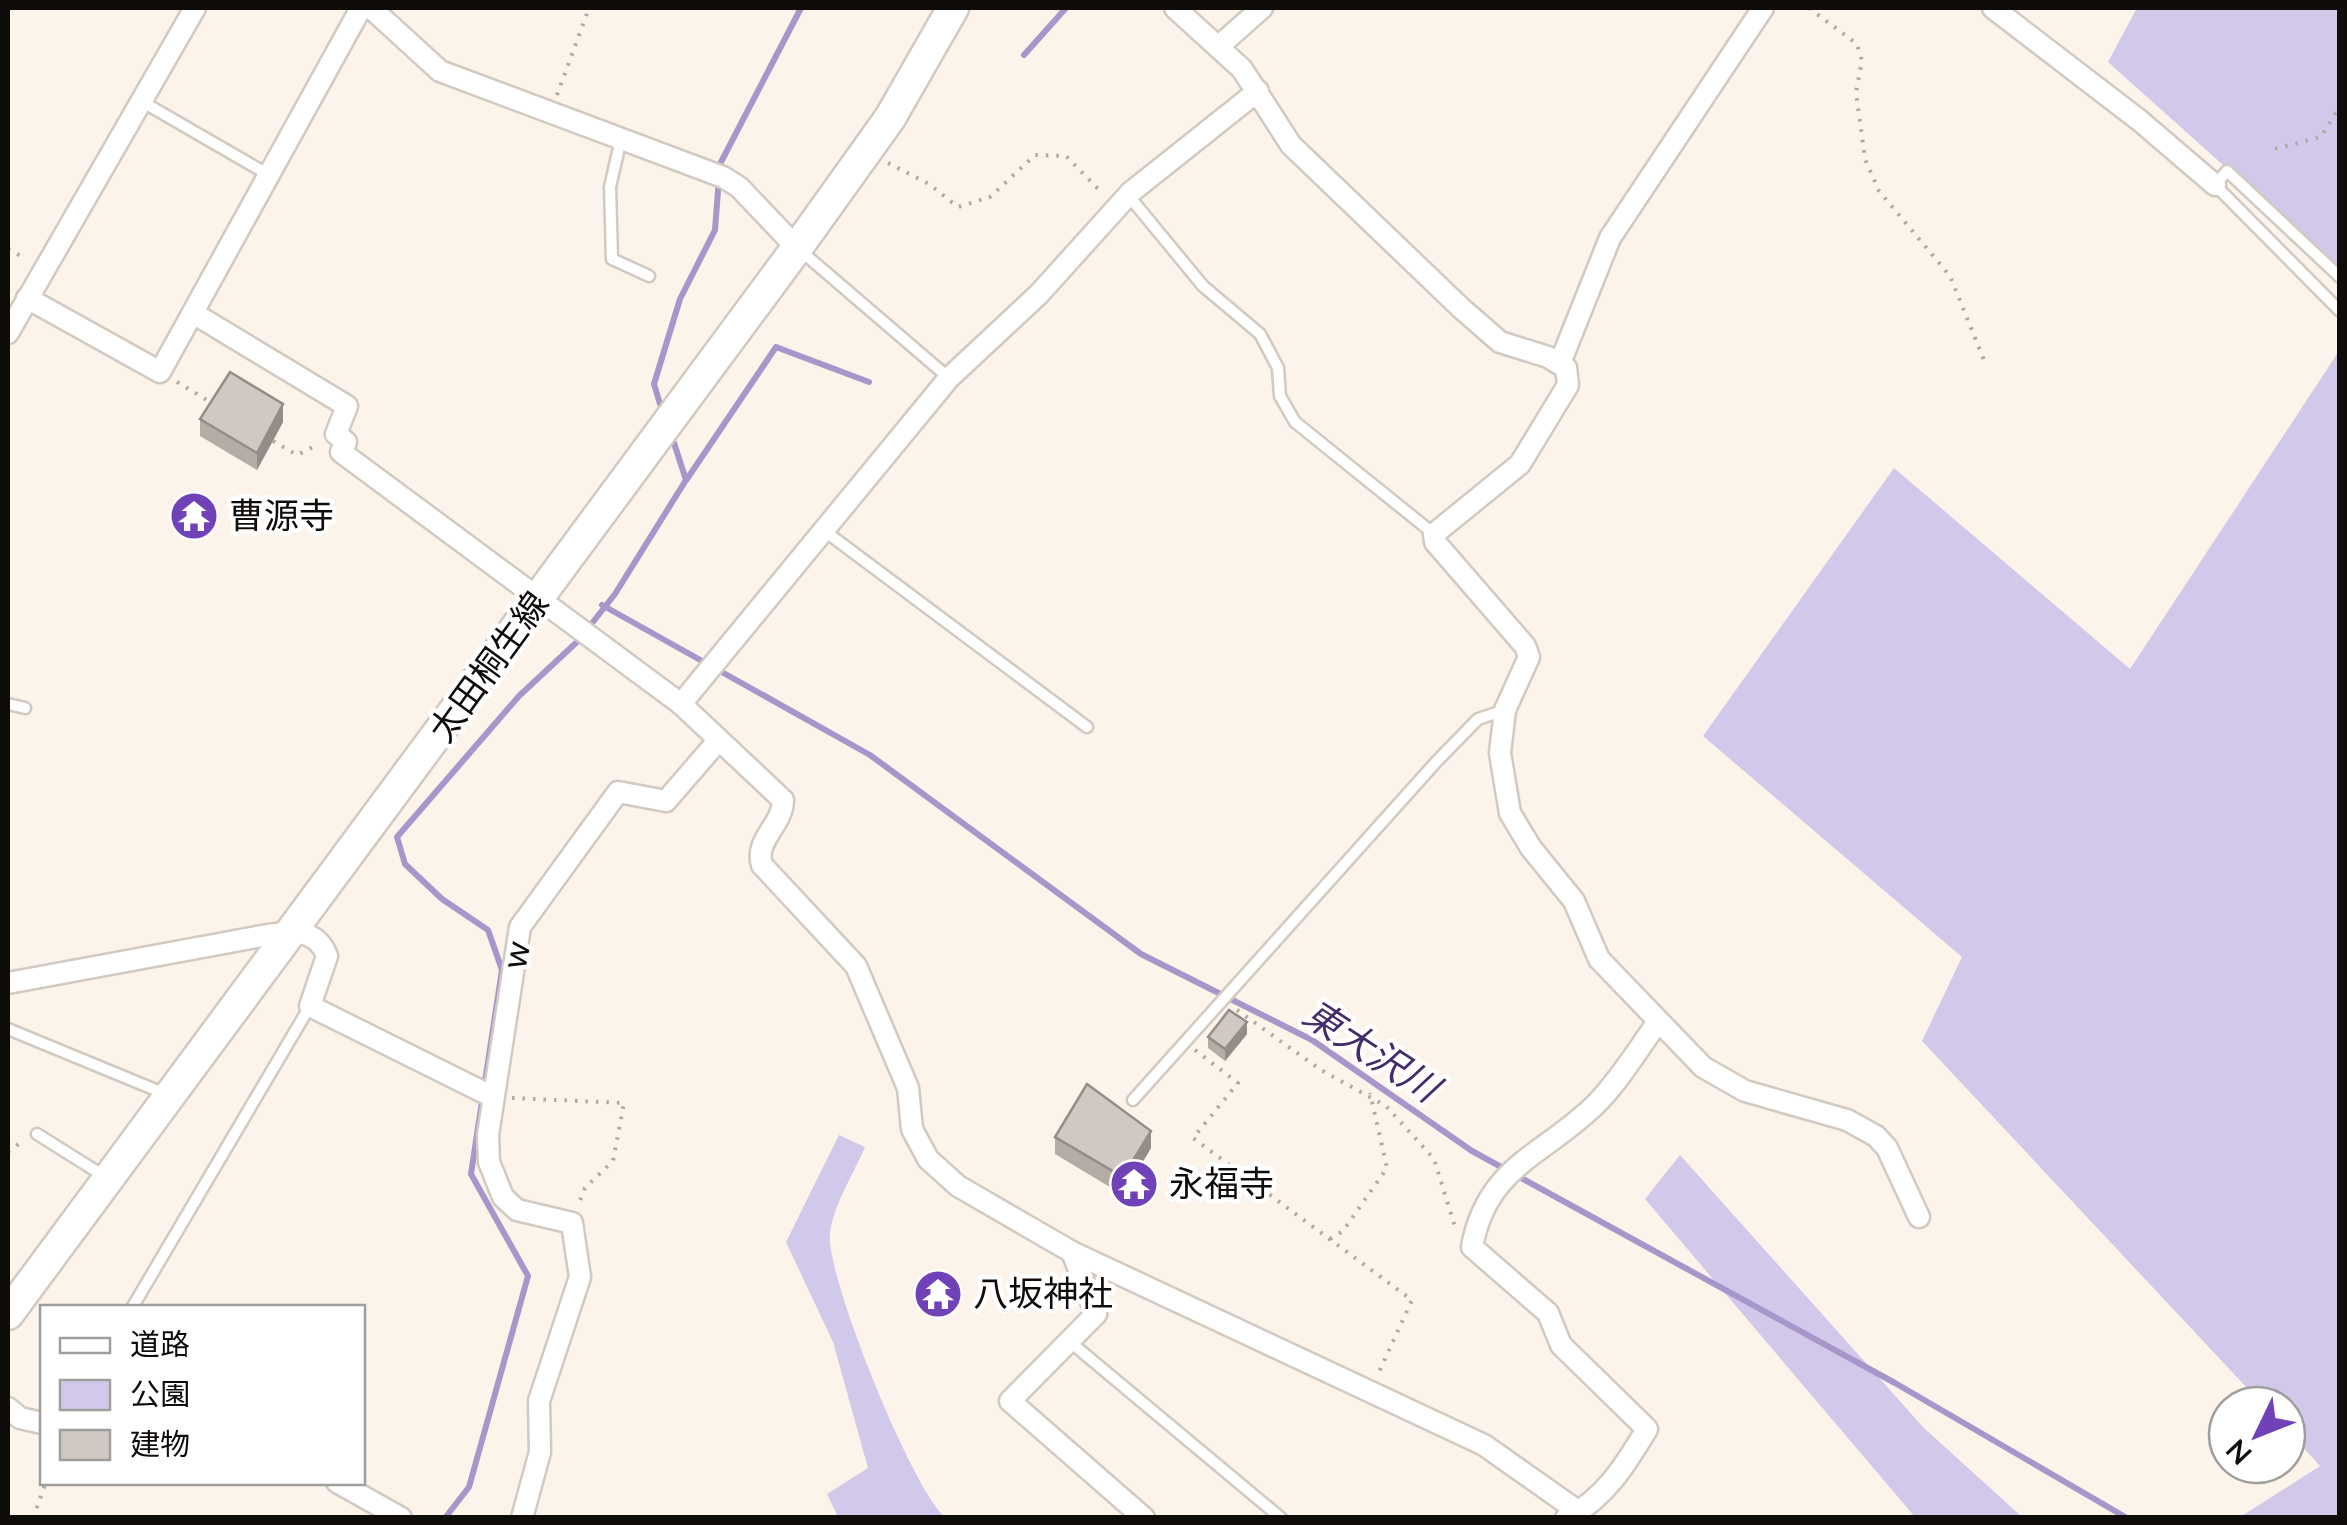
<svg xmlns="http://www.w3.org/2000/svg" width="2347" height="1525" font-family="Lato,'Noto Sans JP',sans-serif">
<rect width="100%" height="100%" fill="#fcf3eb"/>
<g fill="#d2c9ea">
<polygon points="2137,8 2339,8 2339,269 2108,62"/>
<polygon points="2339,351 2339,1517 2240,1517 2320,1466 2287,1430 2287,1405 2263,1405 1922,1041 1962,957 1703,736 1894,468 2130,669"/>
<path d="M839,1135l26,12c-11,26 -32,59 -35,86 -5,42 83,258 115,284h-107l-11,-23 41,-26 -35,-126 -47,-100z"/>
<polygon points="1680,1155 1923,1427 2022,1517 1915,1517 1645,1199"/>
</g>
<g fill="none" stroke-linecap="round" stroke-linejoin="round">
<g stroke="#a696ca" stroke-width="6">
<polyline points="1024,55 1066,8"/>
<polyline points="660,404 654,384 680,299 715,230 720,164 801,8"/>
<polyline points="687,479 776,347 869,382"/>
<polyline points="602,605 870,755 1141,954 1312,1040 1472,1151 1895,1383 2127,1518"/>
<polyline points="445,1518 469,1487 528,1276 471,1174 502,970 488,930 442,899 405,864 397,837 519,696 578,641 615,594 686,480 674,443"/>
</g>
<g stroke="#d2c9c1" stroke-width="15">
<g id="lane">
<polyline points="141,101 269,175"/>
<polyline points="621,139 610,187 612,259 649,276"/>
<polyline points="1128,195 1203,286 1260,334 1278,368 1280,396 1295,422 1434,534"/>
<polyline points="801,251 949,378"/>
<polyline points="2340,277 2227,171 2215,185 2340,311"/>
<polyline points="826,532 1087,727"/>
<polyline points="8,704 25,708"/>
<polyline points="8,1029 168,1095"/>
<polyline points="1133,1100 1437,761 1478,719 1505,710"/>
<polyline points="37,1134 104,1176"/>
<polyline points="132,1308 310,1006"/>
<polyline points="1069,1341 1281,1518"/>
</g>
</g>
<g stroke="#d2c9c1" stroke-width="25">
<g id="street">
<polyline points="371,8 440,71 723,177 739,187 797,248"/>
<polyline points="1175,8 1242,69 1291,145 1461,308 1500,342 1548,357 1566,368 1568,385 1520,464 1434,534 1435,542 1525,646 1529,657 1505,710 1500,753 1510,813 1531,848 1574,901 1599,959 1703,1067 1745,1091 1847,1120 1876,1136 1887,1148 1919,1217"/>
<polyline points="1993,8 2139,120 2215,185"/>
<polyline points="1219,46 1262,8"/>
<polyline points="27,298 160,372 361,8"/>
<path d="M193,313l154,93 -11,28 10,8 -5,10 340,252 102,96c0,25 -29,40 -21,65l94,101 52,122 4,41 16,30 30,27 114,66 24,62 -86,87 134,117"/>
<polyline points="8,333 195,8"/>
<polyline points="1560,363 1610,238 1763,8"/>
<polyline points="681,704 949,378 1039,294 1131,192 1258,91"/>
<path d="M8,983l254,-47c26,-4 54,-10 65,20l-17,50 183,91"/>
<polyline points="1072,1252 1484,1445 1579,1512"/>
<polyline points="8,1408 20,1418 42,1423"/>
<polyline points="337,1482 401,1518"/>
<polyline points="522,1518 540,1452 539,1401 580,1277 572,1223 517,1210 503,1197 489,1162 488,1135 520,927 618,792 666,801 717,742"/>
<path d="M1566,1518c38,-18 60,-54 81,-89l-86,-84 -13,-32 -76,-66c15,-82 73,-92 124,-143 24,-24 42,-55 62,-82"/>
</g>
</g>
<g stroke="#d2c9c1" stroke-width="35">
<polyline id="secondary" points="8,1314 797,248 890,118 953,8"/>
</g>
<g stroke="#afa8a2" stroke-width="4" stroke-dasharray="2.5 8" stroke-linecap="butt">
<polyline points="1809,8 1857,44 1862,61 1856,92 1865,159 1879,191 1950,276 1984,360"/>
<polyline points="557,95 589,8"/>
<polyline points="2275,149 2321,137 2340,106"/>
<polyline points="888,163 929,184 958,207 990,197 1035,155 1066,156 1101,192"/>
<polyline points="8,249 26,259"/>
<polyline points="177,382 212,403"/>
<polyline points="273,441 297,455 319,444"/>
<polyline points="1237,1010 1321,1070 1386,1106 1434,1159 1455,1227"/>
<polyline points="1195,1050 1238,1083 1193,1138 1412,1300 1379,1372"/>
<polyline points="512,1098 624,1103 613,1161 585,1188 579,1203"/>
<polyline points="8,1152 24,1140"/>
<polyline points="1330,1239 1343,1231 1387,1168 1370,1093"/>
<polyline points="33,1518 46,1482"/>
</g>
<use href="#lane" stroke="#fff" stroke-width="10"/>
<use href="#street" stroke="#fff" stroke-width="20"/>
<use href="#secondary" stroke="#fff" stroke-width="30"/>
</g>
<g fill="#b4ada6">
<polygon points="200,419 283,422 257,470 200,436"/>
<polygon points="1247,1034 1225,1061 1208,1048 1208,1037"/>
<polygon points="1055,1137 1151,1148 1123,1195 1055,1154"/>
</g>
<g fill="#928d87">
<polygon points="283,404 283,422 257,470 257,453"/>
<polygon points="1247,1022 1247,1034 1225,1061 1225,1049"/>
<polygon points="1151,1131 1151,1148 1123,1195 1123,1177"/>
</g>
<g fill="#d1c9c1" stroke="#928d87" stroke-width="2.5">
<polygon points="230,372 283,404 257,453 200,419"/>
<polygon points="1229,1010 1247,1022 1225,1049 1208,1037"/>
<polygon points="1087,1084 1151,1131 1123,1177 1055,1137"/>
</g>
<defs>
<g id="temple-disc" transform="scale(2.5)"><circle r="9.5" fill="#7141b8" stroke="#fff"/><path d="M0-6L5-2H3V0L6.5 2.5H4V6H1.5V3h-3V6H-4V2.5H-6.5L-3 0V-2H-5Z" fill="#fff"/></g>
</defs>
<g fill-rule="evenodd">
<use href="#temple-disc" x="194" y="516"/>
<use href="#temple-disc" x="1134" y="1184"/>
<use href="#temple-disc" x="938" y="1294"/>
</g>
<g text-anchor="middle" stroke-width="9" stroke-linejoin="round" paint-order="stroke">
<g font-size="35" fill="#0f0c09" stroke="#fff" text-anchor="start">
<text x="229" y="528">曹源寺</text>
<text x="1169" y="1196">永福寺</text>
<text x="973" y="1306">八坂神社</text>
</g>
<g font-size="35" fill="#0f0c09" stroke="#fff">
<text transform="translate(489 667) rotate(-54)" y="12">太田桐生線</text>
<text transform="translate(516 955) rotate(-79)" y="12">w</text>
</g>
<g font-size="38" font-style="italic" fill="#442c6c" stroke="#fff">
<text transform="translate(1371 1051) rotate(33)" y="13">東大沢川</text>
</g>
</g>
<rect width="2347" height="1525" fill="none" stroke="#0f0c09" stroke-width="20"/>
<rect x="40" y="1305" width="325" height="180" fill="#ffffff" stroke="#9f9e9d" stroke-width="2.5"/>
<rect x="60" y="1338" width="50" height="15" fill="#ffffff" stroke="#9f9e9d" stroke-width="2.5"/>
<text x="130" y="1355" font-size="30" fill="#0f0c09">道路</text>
<rect x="60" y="1380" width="50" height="30" fill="#d2c9ea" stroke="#9f9e9d" stroke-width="2.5"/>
<text x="130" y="1405" font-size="30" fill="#0f0c09">公園</text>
<rect x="60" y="1430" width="50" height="30" fill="#d1c9c1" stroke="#9f9e9d" stroke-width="2.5"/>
<text x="130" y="1455" font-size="30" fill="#0f0c09">建物</text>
<g transform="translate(2257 1435) rotate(227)"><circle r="48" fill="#ffffff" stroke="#9f9e9d" stroke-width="2.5"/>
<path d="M0-8L18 38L0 25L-18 38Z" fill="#7141b8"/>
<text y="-15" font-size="28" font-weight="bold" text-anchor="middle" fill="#0f0c09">N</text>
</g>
</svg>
